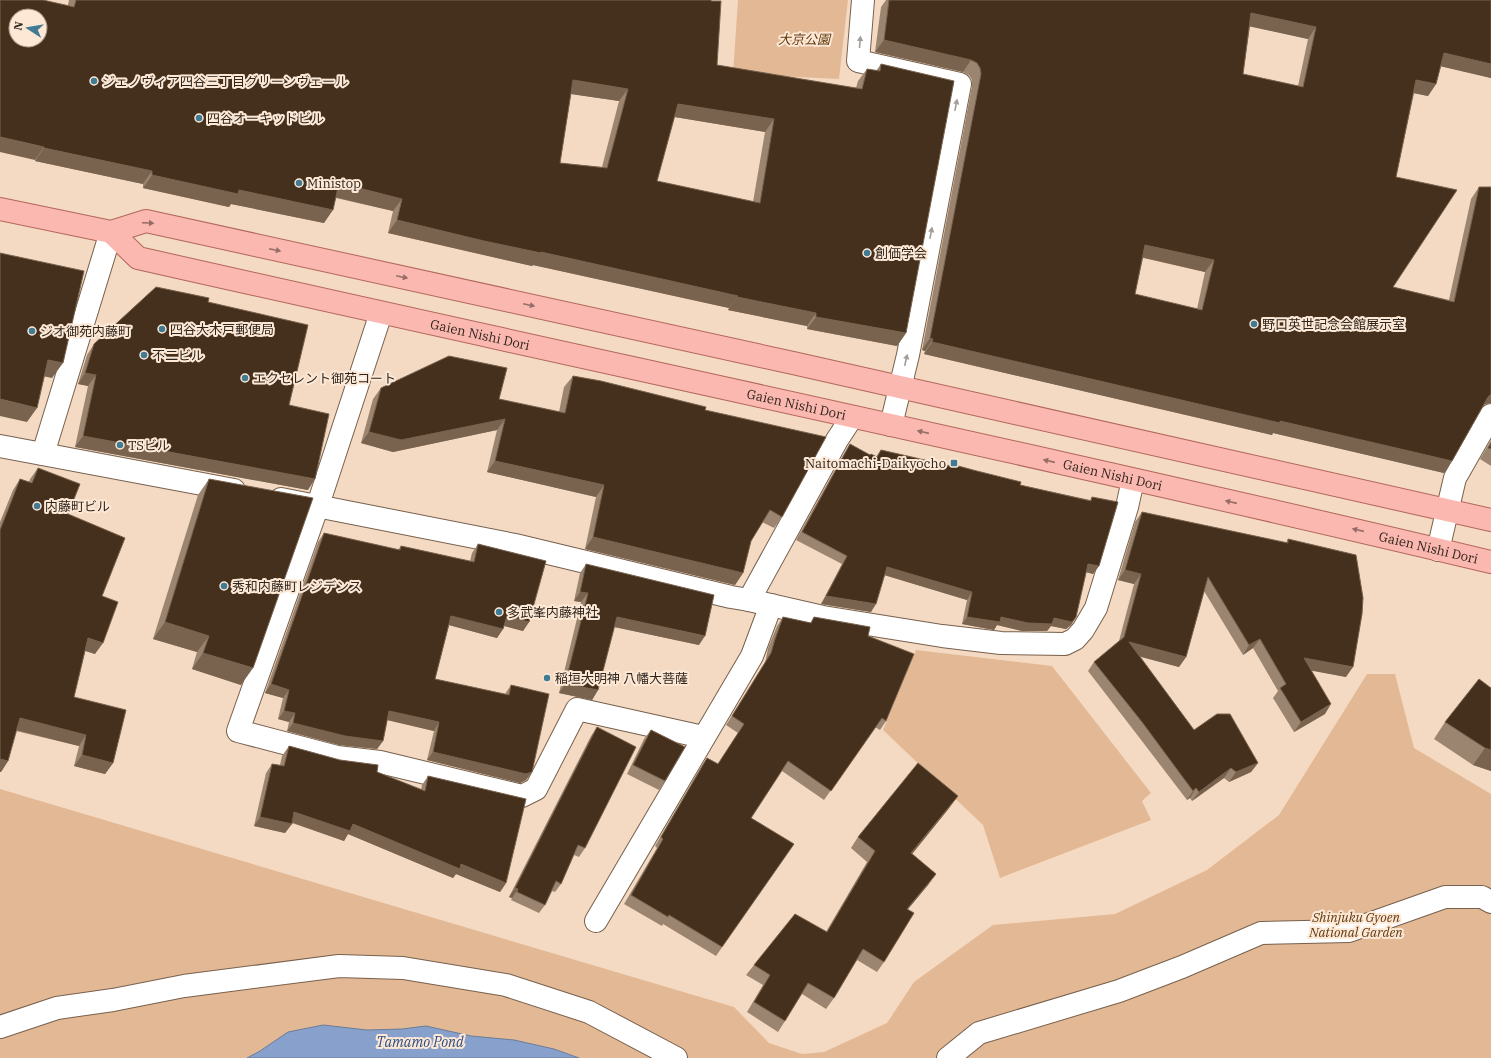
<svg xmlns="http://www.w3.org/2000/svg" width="1491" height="1058" font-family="'IBM Plex Serif','Noto Sans JP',serif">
<rect width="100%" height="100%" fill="#f4dac3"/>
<g fill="#e3b995">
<polygon points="738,0 848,0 839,79 733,74"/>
<polygon points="916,650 1052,666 1151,793 1142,801 1151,820 1000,878 983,825 883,730"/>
<polygon points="1367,674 1395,674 1414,748 1491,794 1491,1058 0,1058 0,789 734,1007 769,1043 802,1054 824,1052 887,1023 914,982 993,925 1115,914 1207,870 1279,815"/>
</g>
<polygon fill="#87a1cc" stroke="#6c7c97" points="323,1025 367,1030 402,1029 426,1026 471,1036 514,1040 554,1049 579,1058 247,1058 260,1051 288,1032"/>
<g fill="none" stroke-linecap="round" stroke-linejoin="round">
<g stroke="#77604d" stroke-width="24">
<g id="minor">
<polyline points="863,0 858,61 960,84 908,355 891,425"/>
<polyline points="381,313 318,505 238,731 337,757 380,762 522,796 536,789 577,709 703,737"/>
<polyline points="0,446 234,490"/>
<polyline points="43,454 111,232"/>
<polyline points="281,499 515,545 731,597 749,600 823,617 942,636 1001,643 1065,644 1075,639 1083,630 1096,608 1127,507 1133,480"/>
<polyline points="1438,550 1455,478 1491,415"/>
<polyline points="749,600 837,440 852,417"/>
<polyline points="596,921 752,656 771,605"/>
<polyline points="0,1027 57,1008 113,1000 184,986 339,966 403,968 506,985 589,1012 676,1058"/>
<polyline points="948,1058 979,1033 1119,991 1182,967 1261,933 1349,931 1445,897 1482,897 1491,902"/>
</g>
</g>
<g stroke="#b2665a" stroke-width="24">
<g id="major">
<polyline points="0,209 111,232 146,221 793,363 1491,520"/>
<path id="s1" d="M111,232l27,26c451,102 903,197 1353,304"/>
</g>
</g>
<use href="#minor" stroke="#fff" stroke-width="22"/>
<use href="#major" stroke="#fbb8b0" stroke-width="22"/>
</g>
<g fill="#9c8570" fill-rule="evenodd">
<path d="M69,0h642l6,65 139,23 2,-7 9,-12 9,2 5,-7 25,269 -9,13 -90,-17v-3l-79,-16 1,-2 -196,-43 -1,1 -57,-13 -87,-20 5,-22 -57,-13 -12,25 -93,-19 -2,3 -86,-19v-4l-108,-23zM571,94l48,7 -17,66 -42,-4zM674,117l91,15 -12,70 -96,-21z"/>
<path d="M886,0h605v78l-50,-12 -5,18 -8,12 -14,-3 -18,84 -3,110 56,13 22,-101 8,-12h12v216l-6,1 -1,1 -32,56 -8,12 -171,-40 -1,2 -348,-81 1,-3 -3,-1 50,-264v-6l-3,-5 -6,-3 -88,-20 6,-45zM1250,26l58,13 -10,47 -55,-12zM1143,258l62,14 -8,37 -62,-15z"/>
<polygon points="208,302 289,405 308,490 75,447 88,386 78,384 87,355 94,344"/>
<polygon points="573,376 705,410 782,517 774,528 762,522 751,541 743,573 735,585 585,549 596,497 487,472 497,430 393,452 361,443 373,399 381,388 499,399 559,412 564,387"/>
<polygon points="1491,440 1491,466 1480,459"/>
<polygon points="850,444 870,455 876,457 881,450 950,466 951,464 1020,485 1090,500 1092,497 1099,566 1093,574 1086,572 1076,617 1071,625 1066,629 1051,626 1047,631 1022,631 997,625 994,630 962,624 967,600 884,575 871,612 821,604 842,564 796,540 845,452"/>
<polygon points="38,468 68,514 102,596 95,654 85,651 74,697 113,763 105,774 74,766 79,746 16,731 8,761 1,772 0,772 0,522 13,490 20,479 29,482 30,479"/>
<polygon points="209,479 241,685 192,669 197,652 153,639 198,495"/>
<polygon points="1142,512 1286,543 1288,539 1346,677 1311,670 1325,714 1294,732 1273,698 1278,691 1253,648 1243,655 1204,591 1186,657 1179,667 1140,656 1194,730 1258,763 1251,772 1229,782 1224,778 1192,801 1190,798 1187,800 1135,732 1088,671 1094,662 1119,641 1134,584 1118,580 1135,522"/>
<polygon points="324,533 398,550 401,546 470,561 472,553 478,544 529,622 523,631 504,626 503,629 497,638 449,625 435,679 505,694 511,685 532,772 526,780 520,783 427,760 434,731 387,720 383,741 377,749 339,745 287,731 289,722 278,719 283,698 265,693 318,542"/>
<polygon points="586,564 699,645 614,627 598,690 592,700 559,693 581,602 574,601 580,573"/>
<polygon points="783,617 811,623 814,617 868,636 886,721 880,730 875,727 824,800 782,771 751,818 794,844 716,956 663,924 662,926 624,904 657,848 655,846 701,767 707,758 718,764 738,733 726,725 765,663 768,648 777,626"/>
<polygon points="1491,688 1491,771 1473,765 1434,739 1445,722"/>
<polygon points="597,727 585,848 579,857 574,855 561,884 555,892 552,891 545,905 539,913 511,900 512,898 509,897 591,736"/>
<polygon points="651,730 665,781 659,790 627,774 644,739"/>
<polygon points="289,746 377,772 421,790 422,785 428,776 506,883 500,892 456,874 453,878 348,834 344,841 292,823 285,833 254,826 266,773 272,764 280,765 282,756"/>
<polygon points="950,807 912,854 936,874 928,885 907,910 884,962 877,972 857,960 834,998 826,1009 802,994 785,1021 778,1032 747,1012 763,985 746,975 754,965 826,932 867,862 851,848 858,837"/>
</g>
<g fill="#79634f">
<polygon points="1251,13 1316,27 1308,39 1243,25"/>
<polygon points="884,40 971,60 963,72 875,52"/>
<polygon points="1444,53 1491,64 1491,78 1435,65"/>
<polygon points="573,80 628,89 619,101 564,93"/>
<polygon points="1416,80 1436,84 1428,96 1408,92"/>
<polygon points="678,104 774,119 765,132 669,116"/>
<polygon points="0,137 44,147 35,160 0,152"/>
<polygon points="44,148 152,171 143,184 35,161"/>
<polygon points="152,175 239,190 333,210 324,223 231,204 229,207 143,188"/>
<polygon points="339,183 402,199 393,211 330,196"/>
<polygon points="397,220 541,252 738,296 729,308 533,265 532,266 475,253 388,233"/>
<polygon points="1145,245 1214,260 1205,272 1137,256"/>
<polygon points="737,297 816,313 807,326 728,310"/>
<polygon points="816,317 906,333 897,346 807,329"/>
<polygon points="930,338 933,339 925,351 922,350"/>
<polygon points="932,342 1280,421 1452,461 1444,473 1273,433 1272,435 924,354"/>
<polygon points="48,360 63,363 52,378 38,375"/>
<polygon points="85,373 96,375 88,386 78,384"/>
<polygon points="1491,394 1491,403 1485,404 1480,409 1488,397"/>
<polygon points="0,399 37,408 27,422 0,416"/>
<polygon points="505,419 497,430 393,452 361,443 369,432"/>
<polygon points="83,436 315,479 308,490 75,447"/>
<polygon points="495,461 604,485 596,497 487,472"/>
<polygon points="593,537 743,573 735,585 585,549"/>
<polygon points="1088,564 1099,566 1093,574 1082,571"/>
<polygon points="887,567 972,592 967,600 881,574"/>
<polygon points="1125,570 1141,574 1134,584 1118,580"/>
<polygon points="580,592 588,593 581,602 574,601"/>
<polygon points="826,596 876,604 871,612 821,604"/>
<polygon points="451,616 503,629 497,638 445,624"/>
<polygon points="507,616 529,622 523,631 501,625"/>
<polygon points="617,617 705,636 699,645 610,626"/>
<polygon points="967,617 1054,618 1076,617 1071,625 1066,629 1051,626 1047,631 1022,631 997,625 994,630 962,624"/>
<polygon points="165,622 209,636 197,652 153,639"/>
<polygon points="88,638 103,643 95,654 80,649"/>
<polygon points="1260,639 1253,648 1243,655 1249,645"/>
<polygon points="1129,642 1186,657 1179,667 1122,652"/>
<polygon points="203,653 253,668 241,685 192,669"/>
<polygon points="1304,658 1353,667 1346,677 1297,668"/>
<polygon points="271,684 289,690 283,698 265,693"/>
<polygon points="565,684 598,690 592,700 559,693"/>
<polygon points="1331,704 1325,714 1294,732 1301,722"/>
<polygon points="284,711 295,713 289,722 278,719"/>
<polygon points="389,711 439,722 434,731 383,719"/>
<polygon points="20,718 86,735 79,746 12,729"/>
<polygon points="293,723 383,741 377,749 339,745 287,731"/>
<polygon points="1485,748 1491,750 1491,771 1473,765"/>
<polygon points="433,752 532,772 526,780 520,783 427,760"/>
<polygon points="82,755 113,763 105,774 74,766"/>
<polygon points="0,759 8,761 1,772 0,772"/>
<polygon points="1258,763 1251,772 1229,782 1236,772"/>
<polygon points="1231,768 1224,778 1192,801 1199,792"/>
<polygon points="1196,788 1190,798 1187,800 1193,791"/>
<polygon points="958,796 950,807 904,864 911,853"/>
<polygon points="294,812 353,824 461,864 506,883 500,892 456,874 453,878 348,834 344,841 288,821"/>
<polygon points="260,817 292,824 285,833 254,826"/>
<polygon points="936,874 928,885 899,920 907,909"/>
<polygon points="515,888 518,889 512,898 509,897"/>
</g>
<g fill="#44301d" stroke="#79634f" fill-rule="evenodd">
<path d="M0,0h43l31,7 2,-7h635v1h10l-4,64 145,24 5,-20 13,2 1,-7 73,17 -48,252 -90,-16v-4l-79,-16 1,-1 -197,-44v1l-57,-12 -87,-21 5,-21 -63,-16 -6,27 -94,-20 -1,4 -86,-19v-4l-108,-23v-1l-44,-10zM16,16h24v24h-24zM573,80l55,9 -21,79 -47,-5zM678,104l96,15 -14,84 -103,-22z"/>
<path d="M889,0h602v64l-47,-11 -8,31 -20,-4 -20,97 61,13 -64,97 61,15 25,-115h12v207l-3,3 -36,64 -172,-40v2l-348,-81 1,-3 -3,-1 51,-264 -1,-6 -3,-5 -6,-3 -87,-20zM1251,13l65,14 -13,60 -60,-13zM1145,245l69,15 -12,50 -67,-16z"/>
<polygon points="0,253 84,271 63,363 48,360 37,408 0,399"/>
<polygon points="156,287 209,298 208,302 308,325 289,405 329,414 315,479 83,436 96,375 85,373 94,344"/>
<polygon points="449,356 507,368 499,399 565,413 573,376 601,381 706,407 705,410 826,437 782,517 770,510 751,541 743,573 593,537 604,485 495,461 505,419 401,440 369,432 381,388"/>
<polygon points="1491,443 1491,449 1488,448"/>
<polygon points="850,444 870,455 871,454 877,457 881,450 951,466 951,464 973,470 1021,482 1020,485 1091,501 1092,497 1118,502 1099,566 1088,564 1076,617 1072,622 1054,618 1052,624 1028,623 1001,617 1000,622 967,617 972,592 887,567 876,604 826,596 847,556 802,532"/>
<polygon points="38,468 80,484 68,514 125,538 102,596 118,602 103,643 88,638 74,697 126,710 113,763 82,755 86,735 20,718 8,761 0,759 0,530 20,479 32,483"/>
<polygon points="209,479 313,498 253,668 203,653 209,636 165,622"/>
<polygon points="1142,512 1288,543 1288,539 1356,555 1363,598 1362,614 1353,667 1304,658 1331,704 1301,722 1280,688 1286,684 1260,639 1249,645 1208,577 1186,657 1129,642 1194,730 1217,714 1230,714 1258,763 1236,772 1231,768 1199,792 1196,788 1193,791 1142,722 1094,662 1124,637 1141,574 1125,570"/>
<polygon points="324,533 400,550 401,546 474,562 478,544 546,561 529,622 507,616 503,629 451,616 435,679 509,695 511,685 549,694 532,772 526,774 433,752 439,722 389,711 383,741 345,736 293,723 295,713 284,711 289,690 271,684"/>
<polygon points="586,564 714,595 705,636 617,617 598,690 565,684 588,593 580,592"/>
<polygon points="783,617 811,623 814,617 870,627 868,636 914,654 886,721 882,718 831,791 788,761 751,818 794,844 722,947 669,915 668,917 631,895 663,839 661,837 707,758 718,764 744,724 732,716 771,653 775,639"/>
<polygon points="1479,679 1491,688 1491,750 1485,748 1445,722"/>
<polygon points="597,727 636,747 585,848 578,845 561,884 556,881 545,905 517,892 518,889 515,888"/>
<polygon points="651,730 685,747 665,781 633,765"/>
<polygon points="289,746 340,760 378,765 377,772 425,791 428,776 526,799 506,883 461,864 460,869 353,824 350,831 294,812 292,824 260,817 272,764 284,766"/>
<polygon points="918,763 958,796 911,853 936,874 907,909 914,913 884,962 863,949 834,998 808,983 785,1021 754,1002 770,975 754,965 795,914 827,932 875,851 858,837"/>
</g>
<defs><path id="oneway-solid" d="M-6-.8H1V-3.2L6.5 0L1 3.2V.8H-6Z"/></defs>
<g fill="#a19d99">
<use href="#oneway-solid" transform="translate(860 42) rotate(-85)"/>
<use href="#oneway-solid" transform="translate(956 105) rotate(-79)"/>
<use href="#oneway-solid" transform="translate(931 233) rotate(-79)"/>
<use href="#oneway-solid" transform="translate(906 360) rotate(-77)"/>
</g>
<g fill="#946e66">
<use href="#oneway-solid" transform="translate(148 223) rotate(2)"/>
<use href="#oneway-solid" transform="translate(275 250) rotate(12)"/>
<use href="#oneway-solid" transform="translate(402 277) rotate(12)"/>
<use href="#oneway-solid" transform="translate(529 305) rotate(12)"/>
<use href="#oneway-solid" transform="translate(923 432) rotate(-167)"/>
<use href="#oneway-solid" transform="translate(1049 461) rotate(-167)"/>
<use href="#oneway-solid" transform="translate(1231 502) rotate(-167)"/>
<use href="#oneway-solid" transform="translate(1358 530) rotate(-167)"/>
</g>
<g fill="#407b93" stroke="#fde8d6" stroke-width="1.5">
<circle cx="94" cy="81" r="4"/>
<circle cx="199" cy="118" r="4"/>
<circle cx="299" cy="183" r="4"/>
<circle cx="867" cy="253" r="4"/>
<circle cx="1254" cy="324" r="4"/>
<circle cx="162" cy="329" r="4"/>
<circle cx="32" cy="331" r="4"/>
<circle cx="144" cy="355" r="4"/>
<circle cx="245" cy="378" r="4"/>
<circle cx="120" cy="445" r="4"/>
<rect x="950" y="459" width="8" height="8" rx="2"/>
<circle cx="37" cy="506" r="4"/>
<circle cx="224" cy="586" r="4"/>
<circle cx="499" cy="612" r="4"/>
<circle cx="547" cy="678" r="4"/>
</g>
<g text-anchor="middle" stroke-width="4" stroke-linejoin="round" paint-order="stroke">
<g font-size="13" font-style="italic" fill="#61390e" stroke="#fde8d6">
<text x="804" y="44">大京公園</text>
<text x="1356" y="922">Shinjuku Gyoen<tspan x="1356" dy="15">National Garden</tspan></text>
</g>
<g font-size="13" fill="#2e251c" stroke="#fde8d6" text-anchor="start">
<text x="102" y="86">ジェノヴィア四谷三丁目グリーンヴェール</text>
<text x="207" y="123">四谷オーキッドビル</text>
<text x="307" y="188">Ministop</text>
<text x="875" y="258">創価学会</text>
<text x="1262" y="329">野口英世記念会館展示室</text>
<text x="170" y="334">四谷大木戸郵便局</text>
<text x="40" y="336">ジオ御苑内藤町</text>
<text x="152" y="360">不二ビル</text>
<text x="253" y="383">エクセレント御苑コート</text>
<text x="128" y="450">TSビル</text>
<text x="946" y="468" text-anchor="end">Naitomachi-Daikyocho</text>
<text x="45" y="511">内藤町ビル</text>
<text x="232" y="591">秀和内藤町レジデンス</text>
<text x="507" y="617">多武峯内藤神社</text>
<text x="555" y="683">稲垣大明神 八幡大菩薩</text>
</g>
<g font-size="13" fill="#2e251c" stroke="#fde8d6">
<text dy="5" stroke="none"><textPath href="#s1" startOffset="388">Gaien Nishi Dori</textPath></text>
<text dy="5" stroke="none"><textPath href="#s1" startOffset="712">Gaien Nishi Dori</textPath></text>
<text dy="5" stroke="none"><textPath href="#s1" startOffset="1036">Gaien Nishi Dori</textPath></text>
<text dy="5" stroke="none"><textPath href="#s1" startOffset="1360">Gaien Nishi Dori</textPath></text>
</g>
<g font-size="14" font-style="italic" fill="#2e4e85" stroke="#fde8d6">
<text x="420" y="1047">Tamamo Pond</text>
</g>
</g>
<g transform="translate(28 28) rotate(282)"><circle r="19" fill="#fde8d6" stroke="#aa9a8c"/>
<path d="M0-3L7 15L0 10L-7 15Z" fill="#407b93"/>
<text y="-6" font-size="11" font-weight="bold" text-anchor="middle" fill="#2e251c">N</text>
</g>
</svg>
